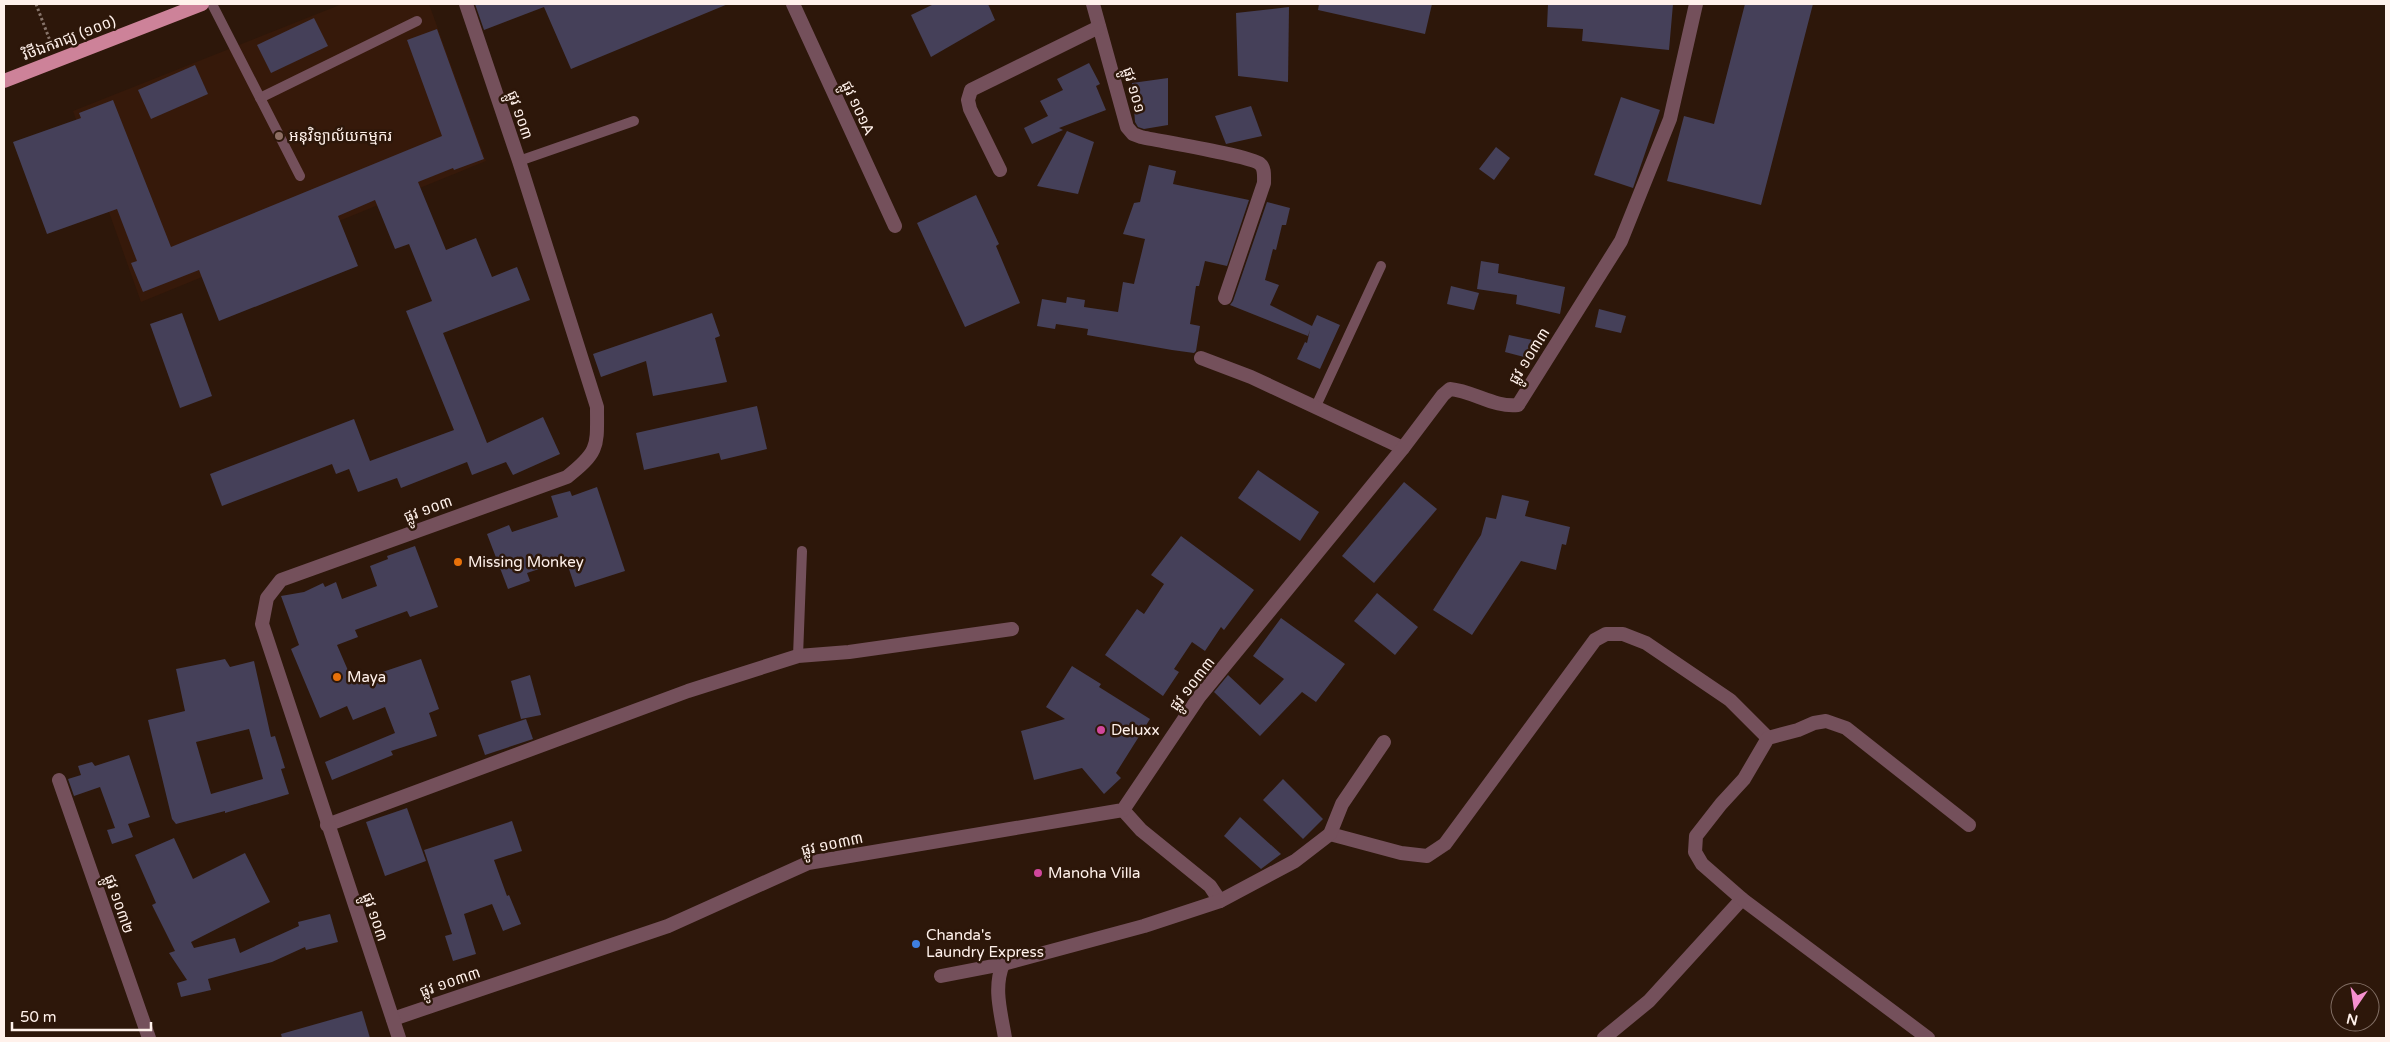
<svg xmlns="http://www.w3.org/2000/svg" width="2390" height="1042" font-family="'Varela Round','Noto Sans Khmer',sans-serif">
<rect width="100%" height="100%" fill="#2d170a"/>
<polygon fill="#36190a" points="342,4 429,4 486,161 141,302 73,111"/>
<g fill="#454059" fill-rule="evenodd">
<polygon points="475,4 728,4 571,69 544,7 484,30"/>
<polygon points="934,4 988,4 995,20 931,57 911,15"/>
<polygon points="1319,4 1432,4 1425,34 1318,10"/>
<polygon points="1548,4 1673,4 1669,50 1582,41 1583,29 1547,27"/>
<polygon points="1745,4 1813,4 1761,205 1667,181 1684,116 1714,124"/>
<polygon points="1289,7 1288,82 1238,76 1236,13"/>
<polygon points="314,18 328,46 271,73 257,45"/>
<polygon points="437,29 484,159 454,170 453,168 418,182 446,250 476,238 492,277 517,267 530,300 443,333 487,443 543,417 560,454 513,475 506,462 472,475 467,462 401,488 397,478 358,492 349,469 336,474 332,464 222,506 210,474 354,419 370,461 454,430 406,311 432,301 409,244 395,249 375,200 338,216 358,266 219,321 199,270 143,292 131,263 137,261 117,209 47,234 13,142 81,118 79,113 113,100 171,247 442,136 407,40"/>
<polygon points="1089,63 1100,84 1096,86 1106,110 1059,128 1063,130 1032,144 1024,128 1048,116 1040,101 1063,90 1057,79"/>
<polygon points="195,65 208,94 151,119 138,90"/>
<polygon points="1168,78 1168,125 1144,129 1138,127 1135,122 1132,83"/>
<polygon points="1621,97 1660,110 1633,188 1594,175"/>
<polygon points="1251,106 1262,136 1226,144 1215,116"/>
<polygon points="1067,131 1094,142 1078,194 1037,186"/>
<polygon points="1496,147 1510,158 1494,180 1479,169"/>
<polygon points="1149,165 1176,171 1173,184 1249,200 1227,266 1205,261 1199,286 1196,286 1190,324 1200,326 1196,351 1194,353 1172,350 1087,335 1088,329 1056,324 1055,329 1037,326 1042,299 1066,303 1067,297 1085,300 1084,307 1118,312 1123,282 1134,284 1145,239 1123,234 1134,203 1140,202"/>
<polygon points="976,195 999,244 996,246 1020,303 965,327 917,223"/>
<polygon points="1267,202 1290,208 1286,225 1282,225 1276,250 1273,249 1265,280 1279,285 1270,305 1312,326 1317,315 1340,325 1320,369 1297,359 1305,342 1307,343 1310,330 1308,336 1230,305 1233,301"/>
<polygon points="1481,261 1499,264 1498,273 1565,287 1560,314 1516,304 1517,295 1477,289"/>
<polygon points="1451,286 1479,293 1474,310 1447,304"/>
<polygon points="1599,309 1626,316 1621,333 1595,327"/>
<polygon points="182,313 212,396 180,408 150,324"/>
<polygon points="712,313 720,336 715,338 727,382 653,396 646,361 601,377 593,354"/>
<polygon points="1509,335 1537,341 1532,359 1505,352"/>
<polygon points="757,406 767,449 721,460 719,453 644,470 636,433"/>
<polygon points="1258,470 1319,512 1300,541 1238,498"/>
<polygon points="1404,482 1437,509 1374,583 1342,556"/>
<polygon points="597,487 625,571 575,587 566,560 527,573 530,581 508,589 487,534 509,525 512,532 558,517 551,496 570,491 572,496"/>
<polygon points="1502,495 1529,501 1525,516 1570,527 1566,545 1562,544 1556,570 1521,561 1472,635 1433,610 1481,535 1486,517 1496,519"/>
<polygon points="1181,536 1254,590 1224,630 1221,627 1205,651 1192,642 1174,669 1179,672 1163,696 1105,655 1137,609 1144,614 1164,584 1151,575"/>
<polygon points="415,546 438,607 410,617 407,611 355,630 358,637 337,645 353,682 421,659 439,709 429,713 437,736 391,751 393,755 332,780 325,762 395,733 385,707 353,720 347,706 320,718 291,649 299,645 281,596 304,592 323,583 325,587 336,582 342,599 377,586 370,566 388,559 387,556"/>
<polygon points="1377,593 1418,627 1395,655 1354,621"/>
<polygon points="1281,618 1345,664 1316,702 1302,692 1260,736 1214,692 1228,675 1260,705 1284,679 1253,656"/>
<path d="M225,659l5,8 24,-6 17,76 4,-1 10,32 -4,1 8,25 -64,19v-2l-49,13 -4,-5 -24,-99 37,-9 -9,-42zM249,729l14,50 -52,15 -15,-52z"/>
<polygon points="1072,666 1101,684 1099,687 1150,719 1116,773 1121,778 1104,794 1082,768 1034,780 1021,731 1065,719 1046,707"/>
<polygon points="530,675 541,715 521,719 511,681"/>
<polygon points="526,719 533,739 485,755 478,735"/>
<polygon points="129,755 150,817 128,824 133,837 112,844 107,830 115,828 100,787 74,796 68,779 81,775 78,766 92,762 95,766"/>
<polygon points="1283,779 1323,819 1303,839 1263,800"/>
<polygon points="407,808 426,861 385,876 366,822"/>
<polygon points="1240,817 1281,854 1261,869 1224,836"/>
<polygon points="512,821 522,851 494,860 507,896 509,895 521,924 503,931 492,904 464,914 476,954 453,961 445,936 452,934 424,850"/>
<polygon points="174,838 193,879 245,853 270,902 191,942 194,948 235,938 240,953 299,926 298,922 330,914 338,942 306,950 305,947 272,962 208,979 211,990 181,997 177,983 187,980 169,953 175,951 152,905 156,903 135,855"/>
<polygon points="362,1011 370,1038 282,1038 281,1034"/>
</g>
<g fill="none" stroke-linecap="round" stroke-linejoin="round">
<polyline stroke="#87746a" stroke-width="3" stroke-dasharray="2.5 2.5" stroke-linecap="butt" points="36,4 52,46"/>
<g stroke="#74505b" stroke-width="10">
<polyline points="212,4 300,176"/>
<polyline points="260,98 417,21"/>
<polyline points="519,161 634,121"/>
<polyline points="1316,406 1381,266"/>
<polyline points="798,656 802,551"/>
</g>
<g stroke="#74505b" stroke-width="14">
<polyline points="793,4 895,226"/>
<path d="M1093,4l34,123 6,7 8,3c18,4 110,19 119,27 5,4 4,12 4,19l-39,115"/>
<polyline points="1000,170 970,109 968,100 971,90 1099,27"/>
<polyline points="1201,358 1251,377 1403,448"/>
<polyline points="59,780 149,1038"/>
<polyline points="1123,810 1141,830 1210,886 1220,901"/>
<polyline points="327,825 688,691 798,656 849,652 1012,629"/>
<polyline points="1330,834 1401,853 1427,856 1445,844 1595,640 1606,634 1623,634 1646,643 1730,700 1768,738"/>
<path d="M1003,964c-10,24 -2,49 2,74"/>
<polyline points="941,976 1003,964 1144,926 1220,901 1295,861 1330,834 1342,804 1384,742"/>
<path d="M393,1019l275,-93 140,-63 315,-53 76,-113 204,-249 40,-53 7,-6c23,2 45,19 68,16l103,-164 49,-122 26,-115"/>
<path d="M399,1038l-137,-414 5,-26 14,-18 286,-103c33,-26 30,-31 30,-70l-78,-246 -53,-157"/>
<polyline points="1604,1038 1649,1001 1742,899"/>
<polyline points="1928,1038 1742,899 1702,864 1695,852 1696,836 1721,804 1744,779 1768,738 1798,730 1814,723 1826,721 1846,728 1969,825"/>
</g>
<polyline stroke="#cd8299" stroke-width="14" points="4,81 202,4"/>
</g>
<circle fill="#8d6e63" stroke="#2d170a" stroke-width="2" cx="279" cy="136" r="5"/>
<g fill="#e8710a" stroke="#2d170a" stroke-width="2">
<circle cx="458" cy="562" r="5"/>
<circle cx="337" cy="677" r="5"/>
</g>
<g fill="#d1479c" stroke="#2d170a" stroke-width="2">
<circle cx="1101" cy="730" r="5"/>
<circle cx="1038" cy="873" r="5"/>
</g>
<circle fill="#3f7fe0" stroke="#2d170a" stroke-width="2" cx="916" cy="944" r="5"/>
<g text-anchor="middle" stroke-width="5" stroke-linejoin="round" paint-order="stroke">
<g font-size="15" fill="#fff1eb" stroke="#2d170a">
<text transform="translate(69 38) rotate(-21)" y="5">វិថីឯករាជ្យ (១០០)</text>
<text transform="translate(1134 90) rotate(74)" y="5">ផ្លូវ ១០១</text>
<text transform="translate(858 108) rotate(65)" y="5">ផ្លូវ ១០១A</text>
<text transform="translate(520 115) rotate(71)" y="5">ផ្លូវ ១០៣</text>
<text transform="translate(1529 356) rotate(-58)" y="5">ផ្លូវ ១០៣៣</text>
<text transform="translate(428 509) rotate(-20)" y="5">ផ្លូវ ១០៣</text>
<text transform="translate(1192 684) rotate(-52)" y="5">ផ្លូវ ១០៣៣</text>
<text transform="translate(832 844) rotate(-12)" y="5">ផ្លូវ ១០៣៣</text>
<text transform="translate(119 904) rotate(71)" y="5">ផ្លូវ ១០៣២</text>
<text transform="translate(375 917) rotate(71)" y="5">ផ្លូវ ១០៣</text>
<text transform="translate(450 982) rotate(-19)" y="5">ផ្លូវ ១០៣៣</text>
</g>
<g font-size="15" fill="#fff1eb" stroke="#2d170a" text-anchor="start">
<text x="289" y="141">អនុវិទ្យាល័យកម្មករ</text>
<text x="468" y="567">Missing Monkey</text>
<text x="347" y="682">Maya</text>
<text x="1111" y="735">Deluxx</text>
<text x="1048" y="878">Manoha Villa</text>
<text x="926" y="940">Chanda's<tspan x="926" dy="17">Laundry Express</tspan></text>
</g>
</g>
<rect width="2390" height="1042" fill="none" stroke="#fff1eb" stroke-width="10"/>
<g transform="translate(2355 1007) rotate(193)"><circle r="24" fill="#2d170a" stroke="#816e64"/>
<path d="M0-4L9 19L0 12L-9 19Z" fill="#f690cf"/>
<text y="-8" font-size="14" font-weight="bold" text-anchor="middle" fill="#fff1eb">N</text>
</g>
<path d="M12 1022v8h139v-8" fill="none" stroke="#fff1eb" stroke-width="2.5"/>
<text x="20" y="1022" font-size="15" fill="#fff1eb" stroke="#2d170a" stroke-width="4" paint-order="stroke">50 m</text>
</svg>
